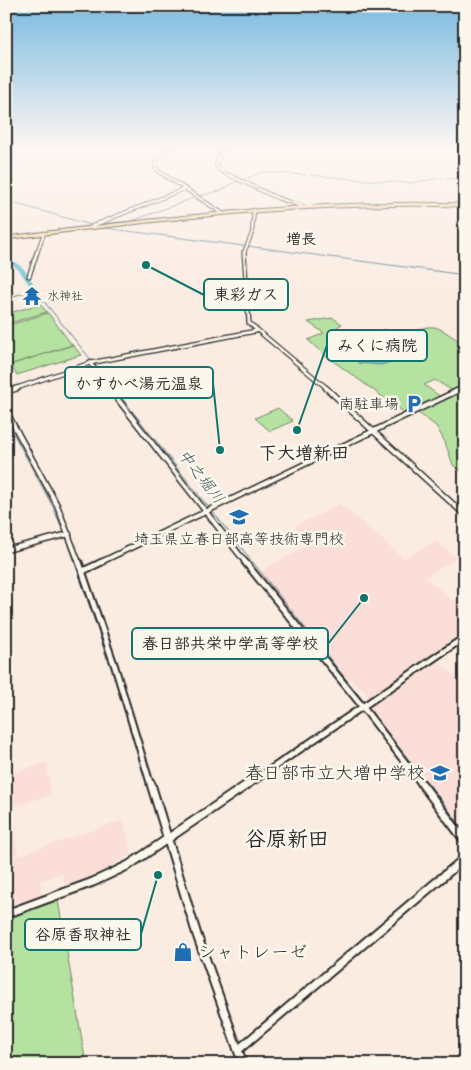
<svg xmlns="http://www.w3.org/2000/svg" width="471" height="1070" font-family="'Gochi Hand','Klee One',sans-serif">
<rect width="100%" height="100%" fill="#fbece2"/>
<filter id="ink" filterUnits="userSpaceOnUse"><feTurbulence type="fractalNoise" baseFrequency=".02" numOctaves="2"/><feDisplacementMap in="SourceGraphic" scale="10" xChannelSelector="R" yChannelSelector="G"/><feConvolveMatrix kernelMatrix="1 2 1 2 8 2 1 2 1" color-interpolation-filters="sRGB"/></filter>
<g filter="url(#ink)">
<g fill="#fbded7">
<polygon points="340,504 404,558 436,541 457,558 426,577 453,601 465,594 465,635 369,698 363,689 337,671 259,572 304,547 295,526"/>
<polygon points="437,663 440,663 465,686 465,838 368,708"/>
<polygon points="47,762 51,795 11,807 18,854 6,858 6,775"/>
<polygon points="123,820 132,854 101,872 65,886 62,873 40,880 42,895 14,904 8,859"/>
</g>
<g fill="#b5e2a1" stroke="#708666">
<polygon points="40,304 47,312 6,324 6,314"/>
<polygon points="48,313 72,345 6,366 6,326"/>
<path d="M333,318l9,6 -5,3 16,11 13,-5 4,2 15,-6 14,9c38,-16 31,-16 66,7v21l-6,2 6,4v13l-12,6 -18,-11 -11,5 17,12 -36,16 -83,-60 -14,-13 16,-7 -16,-11z"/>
<polygon points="73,345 81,355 17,375 10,365"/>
<polygon points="456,394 465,400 465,474 453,465 445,442 436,426 417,412"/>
<polygon points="278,408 293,421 270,431 255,418"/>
<polygon points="58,900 86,1064 6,1064 6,918"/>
</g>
<path fill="#79c5d8" stroke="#5a8793" d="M344,338c4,5 -1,2 3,7 12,14 29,4 47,6l6,8 -19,6 -23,-2 -5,-7 -18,-11 -1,-4z"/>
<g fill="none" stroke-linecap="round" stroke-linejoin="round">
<g stroke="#5a8793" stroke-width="1">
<polyline points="310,175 352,179"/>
<polyline points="353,179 409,183 434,179 465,178"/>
<polyline points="242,180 264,172 306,175"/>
<polyline points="199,196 220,191 238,181"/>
<polyline points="6,201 91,225"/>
<polyline points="99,224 132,221 196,197"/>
<polyline points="104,228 244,246"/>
<polyline points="247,246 465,275"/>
<polyline points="34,289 92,361"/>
<polyline points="6,299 31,290"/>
<polyline points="461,342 464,344"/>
<polyline points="95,364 209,508"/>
<polyline points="6,420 53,507 64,533"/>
<polyline points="212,511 365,703"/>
<polyline points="66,537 80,577"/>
<polyline points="81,581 95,622"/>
<polyline points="97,628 107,659"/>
<polyline points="367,706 429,786"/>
</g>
<polyline stroke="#5a8793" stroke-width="2" points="428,784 465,832"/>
<polygon fill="#79c5d8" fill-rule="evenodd" points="6,256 23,268 37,289 37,290 33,290 19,270 6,259"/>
<g stroke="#2b2b2b" stroke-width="4.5">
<g id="tertiary-far4">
<polyline points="169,147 157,159 155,166 158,171 222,213"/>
<polyline points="222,147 216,166 221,171 277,198 302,206"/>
<polyline points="92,226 184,189"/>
<polyline points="37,253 44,233"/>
<polyline points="244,253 252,233 254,210"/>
</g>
</g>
<g stroke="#2b2b2b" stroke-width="5.5">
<g id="tertiary-far3">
<polyline points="244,252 249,323 328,389"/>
<polyline points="29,276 37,252"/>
<polyline points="90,363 110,389"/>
<polyline points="14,389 90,363 256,331"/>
<polyline points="461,389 465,387"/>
</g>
</g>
<g stroke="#2b2b2b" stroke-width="7">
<g id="tertiary-far2">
<polyline points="109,388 246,563"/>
<polyline points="326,388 465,515"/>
<polyline points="6,392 18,388"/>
<polyline points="6,411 57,505 79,563"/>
<polyline points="6,550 69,534"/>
<polyline points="99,563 463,388"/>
</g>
</g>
<g stroke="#2b2b2b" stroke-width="9">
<g id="tertiary-far1">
<polyline points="79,562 115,667 151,786"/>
<polyline points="245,562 362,706 423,786"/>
<polyline points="83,571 102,562"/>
<polyline points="246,786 465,637"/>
</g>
</g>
<g stroke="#2b2b2b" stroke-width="11">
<g id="tertiary">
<polyline points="151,784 197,935 243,1064"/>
<polyline points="422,784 465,841"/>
<polyline points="6,914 93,882 129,865 248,784"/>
<polyline points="238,1050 465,858"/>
</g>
</g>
<g stroke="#2b2b2b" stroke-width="5">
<path id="primary" d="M6,238c154,-19 304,-38 459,-33"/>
</g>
<use href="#tertiary-far4" stroke="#fbf7ec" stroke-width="2.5"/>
<use href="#tertiary-far3" stroke="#fbf7ec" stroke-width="3"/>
<use href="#tertiary-far2" stroke="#fbf7ec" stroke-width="4"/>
<use href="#tertiary-far1" stroke="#fbf7ec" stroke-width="5"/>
<use href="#tertiary" stroke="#fbf7ec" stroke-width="7"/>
<use href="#primary" stroke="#f9deab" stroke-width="3"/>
</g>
</g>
<linearGradient id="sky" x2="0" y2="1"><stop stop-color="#7bbbe2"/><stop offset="0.5" stop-color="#fdf6f2"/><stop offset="1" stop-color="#fdf6f2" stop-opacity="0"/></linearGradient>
<rect width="471" height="296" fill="url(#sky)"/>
<defs>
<g id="temple-bare" transform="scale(1.5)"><path d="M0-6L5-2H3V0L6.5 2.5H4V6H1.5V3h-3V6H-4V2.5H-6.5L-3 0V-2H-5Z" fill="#1f6fb2" stroke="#fbf7ec" stroke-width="2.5" paint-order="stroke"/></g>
<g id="parking-bare" transform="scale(1.5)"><path d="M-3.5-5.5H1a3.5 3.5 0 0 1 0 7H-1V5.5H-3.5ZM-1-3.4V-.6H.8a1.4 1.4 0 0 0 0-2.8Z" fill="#1f6fb2" stroke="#fbf7ec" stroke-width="2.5" paint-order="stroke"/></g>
<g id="university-bare" transform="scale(1.5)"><path d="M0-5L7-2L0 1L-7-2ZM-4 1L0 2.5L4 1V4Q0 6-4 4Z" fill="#1f6fb2" stroke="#fbf7ec" stroke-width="2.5" paint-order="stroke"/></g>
<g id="school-bare" transform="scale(1.5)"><path d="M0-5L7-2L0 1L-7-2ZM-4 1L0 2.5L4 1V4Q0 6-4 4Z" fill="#1f6fb2" stroke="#fbf7ec" stroke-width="2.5" paint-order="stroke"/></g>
<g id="shop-bare" transform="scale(1.5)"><path d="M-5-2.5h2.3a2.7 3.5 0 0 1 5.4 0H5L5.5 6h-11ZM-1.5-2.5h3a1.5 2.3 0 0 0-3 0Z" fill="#1f6fb2" stroke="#fbf7ec" stroke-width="2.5" paint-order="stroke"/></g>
</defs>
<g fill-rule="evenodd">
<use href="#temple-bare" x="32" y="296"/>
<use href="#parking-bare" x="414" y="404"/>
<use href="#university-bare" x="239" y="517"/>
<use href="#school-bare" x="440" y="773"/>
<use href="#shop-bare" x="183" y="952"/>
</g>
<g text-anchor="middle" stroke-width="5" stroke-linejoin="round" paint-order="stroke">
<g font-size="12" fill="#2b2b2b" stroke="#fbf7ec" text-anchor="start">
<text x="47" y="300">水神社</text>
</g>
<g font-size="15" font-weight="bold" fill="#2b2b2b" stroke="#fbf7ec">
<text x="301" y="244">増長</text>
</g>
<g font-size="15" fill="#2b2b2b" stroke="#fbf7ec" text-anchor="end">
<text x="399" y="409">南駐車場</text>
<text x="239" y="544" text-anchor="middle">埼玉県立春日部高等技術専門校</text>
</g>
<g font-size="16" font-style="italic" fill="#42595f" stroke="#fbf7ec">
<text transform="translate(202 476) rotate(52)" y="6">中之堀川</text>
</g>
<g font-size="18" font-weight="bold" fill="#2b2b2b" stroke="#fbf7ec">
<text x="304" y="459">下大増新田</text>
</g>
<g font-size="18" fill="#2b2b2b" stroke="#fbf7ec" text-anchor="end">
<text x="425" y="779">春日部市立大増中学校</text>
<text x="198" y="958" text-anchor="start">シャトレーゼ</text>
</g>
<g font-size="21" font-weight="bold" fill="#2b2b2b" stroke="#fbf7ec">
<text x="287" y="846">谷原新田</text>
</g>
</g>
<path fill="none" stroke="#0f766e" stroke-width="2" d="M146 265L204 295M297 430L327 345M220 450L213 383M364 598L328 644M158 875L141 934"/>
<g fill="#0f766e" stroke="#fbf7ec" stroke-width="2">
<circle cx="146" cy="265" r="5"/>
<circle cx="297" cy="430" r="5"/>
<circle cx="220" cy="450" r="5"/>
<circle cx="364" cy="598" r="5"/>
<circle cx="158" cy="875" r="5"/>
</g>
<g fill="#fbf7ec" stroke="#0f766e" stroke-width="2">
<rect x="204" y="279" width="84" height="31" rx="5"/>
<rect x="327" y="330" width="100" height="31" rx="5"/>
<rect x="65" y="367" width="148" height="31" rx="5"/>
<rect x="132" y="628" width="196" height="31" rx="5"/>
<rect x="25" y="919" width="116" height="31" rx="5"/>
</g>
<g font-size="16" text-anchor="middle" font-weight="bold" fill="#2b2b2b">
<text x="246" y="300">東彩ガス</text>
<text x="377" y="351">みくに病院</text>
<text x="139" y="389">かすかべ湯元温泉</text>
<text x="230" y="649">春日部共栄中学高等学校</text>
<text x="83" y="940">谷原香取神社</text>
</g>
<rect width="471" height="1070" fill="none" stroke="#fbf7ec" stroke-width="25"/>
<rect x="12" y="12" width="446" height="1045" fill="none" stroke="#2b2b2b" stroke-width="2" filter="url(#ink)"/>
</svg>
